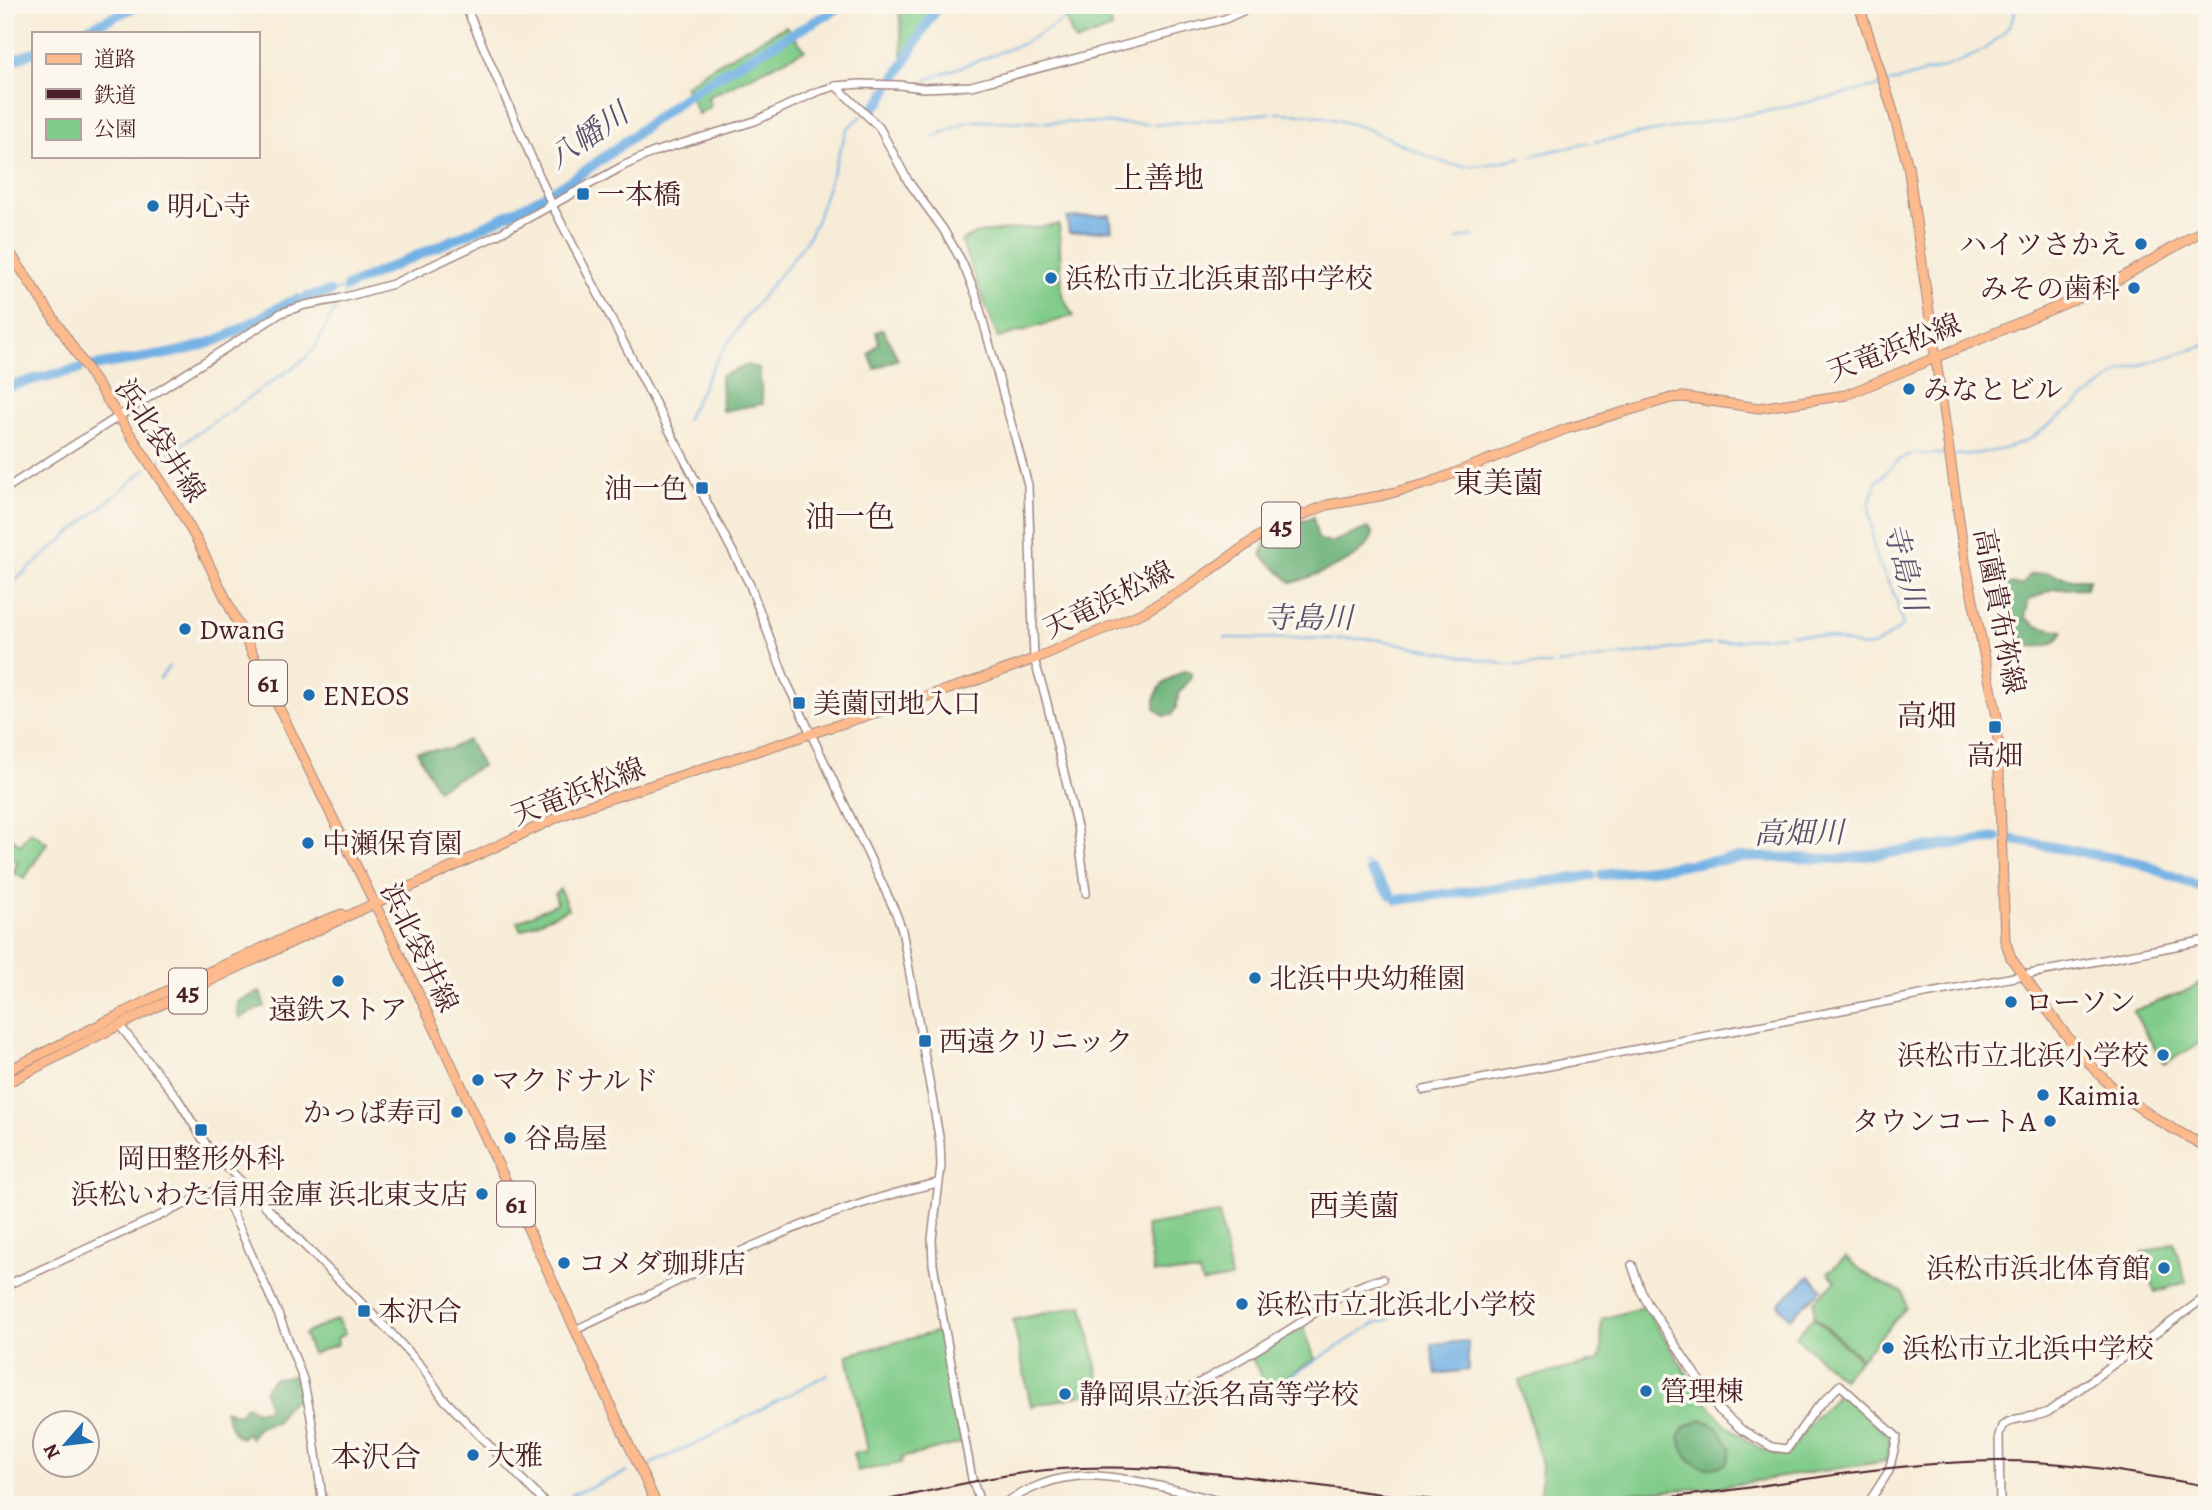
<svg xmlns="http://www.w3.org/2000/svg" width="2212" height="1510" font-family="Alegreya,'Noto Serif JP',serif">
<rect width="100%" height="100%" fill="#fbf7ec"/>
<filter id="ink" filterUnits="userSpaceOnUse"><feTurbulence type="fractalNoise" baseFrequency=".0143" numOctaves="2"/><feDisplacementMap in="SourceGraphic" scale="14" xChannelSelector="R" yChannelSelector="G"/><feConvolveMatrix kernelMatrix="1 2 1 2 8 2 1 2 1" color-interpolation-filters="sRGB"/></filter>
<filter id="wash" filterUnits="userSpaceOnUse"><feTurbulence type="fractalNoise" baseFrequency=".00686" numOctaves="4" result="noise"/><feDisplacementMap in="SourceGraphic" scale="28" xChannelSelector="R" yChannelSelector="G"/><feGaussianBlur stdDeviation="1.57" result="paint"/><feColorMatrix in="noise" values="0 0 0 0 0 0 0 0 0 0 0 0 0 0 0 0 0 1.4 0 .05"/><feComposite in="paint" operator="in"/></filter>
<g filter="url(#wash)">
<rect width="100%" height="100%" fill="#f7ecd7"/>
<g fill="#81cc8a" stroke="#66765a" stroke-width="2">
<polygon points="899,5 936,5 903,60"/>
<polygon points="1060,5 1124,5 1109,13 1112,28 1075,42"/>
<polygon points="786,26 805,50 708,97 711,106 698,114 685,86 713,66"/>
<polygon points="1059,225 1062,295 1073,316 998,338 961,241 977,233"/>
<polygon points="30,831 47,843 24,879 13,872 18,862 6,854 13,839 21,845"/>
<polygon points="560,889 568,909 521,930 517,922 557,903 555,894"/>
<polygon points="2205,979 2207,1039 2164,1064 2133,1011 2193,988"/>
<polygon points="1219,1214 1231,1278 1202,1283 1199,1273 1154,1273 1146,1226"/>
<polygon points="2174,1243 2186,1282 2155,1292 2142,1253"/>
<path d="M1846,1257c18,17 34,27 57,35l3,16 -45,50 -47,-42v-15l22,-20 -8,-9z"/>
<polygon points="1083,1305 1102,1391 1031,1406 1013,1320"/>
<path d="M1644,1307c23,34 48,79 74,109 12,14 52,44 70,39l23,-33 29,-30 51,45 -5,24 -169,26 -177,13 2,-34 -23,-86 79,-19c7,-11 1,-28 4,-42z"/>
<polygon points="1813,1317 1860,1359 1842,1379 1796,1337"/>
<polygon points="337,1319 345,1334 337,1338 338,1344 312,1354 304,1334"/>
<polygon points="1303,1326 1315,1359 1270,1387 1267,1386 1252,1359 1254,1357"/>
<polygon points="940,1331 962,1443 901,1458 902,1463 858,1471 853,1453 868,1451 847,1355"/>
</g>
<g fill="#68b076" stroke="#596850" stroke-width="2">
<polygon points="883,329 898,359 875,369 869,354 879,343 876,332"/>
<polygon points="748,365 759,368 763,404 722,411 721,376"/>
<path d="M1313,517l5,22 12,4 38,-15 5,6c-9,28 -56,40 -81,49l-31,-28 9,-22z"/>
<path d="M2048,573l24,6h18l-4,9 -33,1 -24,11 -4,17 12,9 26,5c-8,17 -21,16 -38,15l-11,-14 -1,-18 -13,-8 -3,-12 6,-10 19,1 8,-10z"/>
<path d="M1185,670l6,2v7l-12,13 -3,16 -5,7 -7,1 -9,-8c-2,-22 13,-29 30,-38z"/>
<polygon points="468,740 482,766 437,789 417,751 449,749"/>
<polygon points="260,992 265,1006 240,1018 237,1013 238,1001"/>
<path d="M298,1375l4,22 -17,10 -8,15c-12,2 -22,4 -26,16l-4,-5 -6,5c-10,-5 -13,-18 -16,-28l13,5 9,-10 7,5h14c1,-19 -12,-13 6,-32z"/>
<path d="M1701,1419c15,4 23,17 30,30l-4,14c-24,13 -42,-1 -48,-26l5,-9z"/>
</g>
<g fill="#71b0e4" stroke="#5e6888" stroke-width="2">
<polygon points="1110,215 1112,230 1069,233 1067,218"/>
<polygon points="1810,1276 1822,1289 1790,1318 1778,1304"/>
<polygon points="1468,1341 1468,1370 1436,1374 1431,1344"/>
</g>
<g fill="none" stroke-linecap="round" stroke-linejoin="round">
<g stroke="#71b0e4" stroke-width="2">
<polyline points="926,80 1022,44 1090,5"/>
<path d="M1889,83c39,-12 95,-21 120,-57 4,-6 6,-14 8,-21"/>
<polyline points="866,112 872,108"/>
<path d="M1276,113c43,-1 80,10 119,28 19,9 38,20 59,24 23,4 48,-4 69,-8"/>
<polyline points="1230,117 1271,113"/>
<polyline points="1153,125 1227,118"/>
<polyline points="931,138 967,122 980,121 1150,124"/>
<polyline points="1595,142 1772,110 1881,86"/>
<polyline points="1529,156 1589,143"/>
<polyline points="1457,239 1473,236"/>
<polyline points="330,292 347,287 343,294"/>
<polyline points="686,420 714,364 746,317 805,243 816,222 847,129 862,116"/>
<polyline points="654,433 665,430"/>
<path d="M1955,455c24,-1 57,-5 78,-18l88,-66 86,-26"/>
<polyline points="154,463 305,359 316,346 339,301"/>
<polyline points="5,589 147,468"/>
<polyline points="1789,634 1805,634 1825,637 1864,647 1876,645 1903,626 1896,598 1875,556 1869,504 1876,483 1898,460 1912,454 1945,454"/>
<polyline points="1225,638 1374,639 1432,650"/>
<polyline points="1716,643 1783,635"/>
<polyline points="1436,651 1508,665 1551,665"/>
<polyline points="1557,664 1711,644"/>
<polyline points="160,679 169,666"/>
<polyline points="2202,732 2207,731"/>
<polyline points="1363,864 1368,863"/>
<polyline points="1267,1391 1374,1324 1391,1319"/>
<polyline points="651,1464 707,1438 828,1374"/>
<polyline points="561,1505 573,1494 628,1472"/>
</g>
<g stroke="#71b0e4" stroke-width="10">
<polyline points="78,33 139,5"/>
<polyline points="5,64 33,52"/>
<polyline points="896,77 938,5"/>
<polyline points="872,108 881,101 888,89"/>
<path d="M347,287c72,-35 148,-61 216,-102 44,-26 82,-61 125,-90 49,-33 104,-60 156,-90"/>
<polyline points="307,297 330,292"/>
<path d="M94,366c45,-8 96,-12 137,-32 24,-11 41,-26 67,-35"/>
<polyline points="5,388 35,379 79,369"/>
<polyline points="2008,839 2140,863 2207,890"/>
<polyline points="1370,870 1391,895"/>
<polyline points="1602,875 1745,857 1843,859 1997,838"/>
<polyline points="1397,900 1591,876"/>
</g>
</g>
</g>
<g filter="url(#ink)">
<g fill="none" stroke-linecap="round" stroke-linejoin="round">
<g stroke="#a08681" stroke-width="10">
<g id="minor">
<polyline points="465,5 552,205 750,585 785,679 895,911 902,930 940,1142 941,1166 932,1239 933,1264 972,1479 981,1505"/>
<polyline points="836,86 879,127 908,181 943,229 961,260 976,295 1028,485 1034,659 1045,695 1078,831 1086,893"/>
<polyline points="5,489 281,313 305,305 338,299 393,284 497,235 625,165 654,152 755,121 816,92 836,86 860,84 899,85 924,88 971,86 1225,19 1256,5"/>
<polyline points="120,1026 176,1096 209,1149 393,1335 422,1367 442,1397 547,1505"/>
<polyline points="1424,1090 2207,940"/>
<polyline points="221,1187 279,1316 303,1379 311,1417 323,1505"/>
<polyline points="1632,1265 1641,1291 1648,1304 1719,1410 1742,1430 1772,1447 1787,1449 1814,1411 1840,1385 1897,1437 1889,1471 1867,1505"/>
<polyline points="5,1286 238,1180"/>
<path d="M575,1330c119,-55 234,-120 363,-147"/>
<path d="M1170,1399c41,-22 82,-46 122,-71 29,-18 57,-43 91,-49"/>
<path d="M1001,1505c22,-13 44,-25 70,-28 44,-7 120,18 165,28"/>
<path d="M2000,1505l-1,-70 3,-9c13,-11 31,-7 46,-14l159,-116"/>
</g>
</g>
<g stroke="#a08681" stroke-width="11">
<g id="major">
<path d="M1859,5l33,103 16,58 57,395 32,156 8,223 6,18c29,40 57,85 92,120 29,29 68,51 104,69"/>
<polyline points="5,245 177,505 199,544 412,980 657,1505"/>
<polyline points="5,1072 179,985 321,922 342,914"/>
<path d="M5,1084c182,-97 370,-179 555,-268l30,-11 387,-125 57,-21 110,-47 46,-27 72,-51 43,-20 22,-9 53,-9 49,-13 137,-54 105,-31 12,-1 76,11 87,-13 261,-109 100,-58"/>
</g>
</g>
<use href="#minor" stroke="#fff" stroke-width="7"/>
<use href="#major" stroke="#fcba8d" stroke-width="9"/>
<g stroke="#4a1f2b" stroke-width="2">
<path d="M867,1505c20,-6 41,-9 62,-14 50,-11 101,-22 152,-23 143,-5 285,32 427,37"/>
<path d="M1555,1505c64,-3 128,-8 191,-17 84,-13 169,-26 254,-27 70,0 139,13 207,25"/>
</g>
</g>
</g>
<g fill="#1f6fb2" stroke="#fbf7ec" stroke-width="2.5">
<rect x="576" y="187" width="14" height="14" rx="3.5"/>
<circle cx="153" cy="206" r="7"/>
<circle cx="2141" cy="244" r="7"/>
<circle cx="1051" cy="278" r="7"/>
<circle cx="2134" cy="288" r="7"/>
<circle cx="1909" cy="389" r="7"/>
<rect x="695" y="481" width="14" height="14" rx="3.5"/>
<circle cx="185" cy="629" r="7"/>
<circle cx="309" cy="695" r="7"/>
<rect x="792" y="696" width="14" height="14" rx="3.5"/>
<rect x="1988" y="720" width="14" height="14" rx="3.5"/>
<circle cx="308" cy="843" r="7"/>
<circle cx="1255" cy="978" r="7"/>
<circle cx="338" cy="981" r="7"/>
<circle cx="2011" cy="1002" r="7"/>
<rect x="918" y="1034" width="14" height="14" rx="3.5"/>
<circle cx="2163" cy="1055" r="7"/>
<circle cx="478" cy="1080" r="7"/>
<circle cx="2043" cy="1095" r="7"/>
<circle cx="457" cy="1112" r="7"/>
<circle cx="2050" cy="1121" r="7"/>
<rect x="194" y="1123" width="14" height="14" rx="3.5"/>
<circle cx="510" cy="1138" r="7"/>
<circle cx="482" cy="1194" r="7"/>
<circle cx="564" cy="1263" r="7"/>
<circle cx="2164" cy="1268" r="7"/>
<circle cx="1242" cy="1304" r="7"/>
<rect x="357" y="1304" width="14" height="14" rx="3.5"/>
<circle cx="1888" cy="1348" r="7"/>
<circle cx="1646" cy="1391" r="7"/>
<circle cx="1065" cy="1394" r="7"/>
<circle cx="473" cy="1455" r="7"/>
</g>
<g text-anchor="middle" stroke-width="7" stroke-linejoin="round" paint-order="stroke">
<g fill="#fbf7ec" stroke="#7f6065" stroke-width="2">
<rect x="1262" y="502.5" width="38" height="45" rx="5"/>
<rect x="249" y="660.5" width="38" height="45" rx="5"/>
<rect x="169" y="968.5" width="38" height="45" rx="5"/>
<rect x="497" y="1181.5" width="38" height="45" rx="5"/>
</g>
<g font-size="26" font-weight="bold" fill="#4a1f2b">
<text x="1281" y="534">45</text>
<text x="268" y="692">61</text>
<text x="188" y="1000">45</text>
<text x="516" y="1213">61</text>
</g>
<g font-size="28" fill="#4a1f2b" stroke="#fbf7ec" text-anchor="start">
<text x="597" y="204">一本橋</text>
<text x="167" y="216">明心寺</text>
<text x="2127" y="254" text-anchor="end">ハイツさかえ</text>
<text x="1065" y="288">浜松市立北浜東部中学校</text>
<text x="2120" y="298" text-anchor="end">みその歯科</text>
<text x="1923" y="399">みなとビル</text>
<text x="688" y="498" text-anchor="end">油一色</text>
<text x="199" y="639">DwanG</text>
<text x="323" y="705">ENEOS</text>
<text x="813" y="713">美薗団地入口</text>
<text x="1995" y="765" text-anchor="middle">高畑</text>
<text x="322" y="853">中瀬保育園</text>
<text x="1269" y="988">北浜中央幼稚園</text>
<text x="2025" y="1012">ローソン</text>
<text x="338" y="1019" text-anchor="middle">遠鉄ストア</text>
<text x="939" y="1051">西遠クリニック</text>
<text x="2149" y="1065" text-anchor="end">浜松市立北浜小学校</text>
<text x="492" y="1090">マクドナルド</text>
<text x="2057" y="1105">Kaimia</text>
<text x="443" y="1122" text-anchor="end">かっぱ寿司</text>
<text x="2036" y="1131" text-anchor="end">タウンコートA</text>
<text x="524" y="1148">谷島屋</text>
<text x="201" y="1168" text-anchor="middle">岡田整形外科</text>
<text x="468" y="1204" text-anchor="end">浜松いわた信用金庫 浜北東支店</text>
<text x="578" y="1273">コメダ珈琲店</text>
<text x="2150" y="1278" text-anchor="end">浜松市浜北体育館</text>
<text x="1256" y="1314">浜松市立北浜北小学校</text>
<text x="378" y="1321">本沢合</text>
<text x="1902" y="1358">浜松市立北浜中学校</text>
<text x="1660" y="1401">管理棟</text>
<text x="1079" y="1404">静岡県立浜名高等学校</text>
<text x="487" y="1465">大雅</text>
</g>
<g font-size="28" fill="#4a1f2b" stroke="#fbf7ec">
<text transform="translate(1894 347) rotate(-21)" y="10">天竜浜松線</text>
<text transform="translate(161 440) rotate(57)" y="10">浜北袋井線</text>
<text transform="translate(1108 599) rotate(-26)" y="10">天竜浜松線</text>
<text transform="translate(2000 611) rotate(79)" y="10">高薗貴布祢線</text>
<text transform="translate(578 791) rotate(-21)" y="10">天竜浜松線</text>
<text transform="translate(420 947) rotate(64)" y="10">浜北袋井線</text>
</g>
<g font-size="30" font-style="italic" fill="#58526c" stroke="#fbf7ec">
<text transform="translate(588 136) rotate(-35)" y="10">八幡川</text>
<text transform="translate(1905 567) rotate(75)" y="10">寺島川</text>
<text x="1308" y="628">寺島川</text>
<text transform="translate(1799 833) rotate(-1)" y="10">高畑川</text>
</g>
<g font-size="30" fill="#4a1f2b" stroke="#fbf7ec">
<text x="1159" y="188">上善地</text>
<text x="1498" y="493">東美薗</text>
<text x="850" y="527">油一色</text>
<text x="1927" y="726">高畑</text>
<text x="1354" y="1216">西美薗</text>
<text x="376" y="1467">本沢合</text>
</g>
</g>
<rect width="2212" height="1510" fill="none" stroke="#fbf7ec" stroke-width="28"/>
<rect x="32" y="32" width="228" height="126" fill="#fbf7ec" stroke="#b4a19f" stroke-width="2"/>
<rect x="46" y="54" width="35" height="10" fill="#fcba8d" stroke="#b4a19f" stroke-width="2"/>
<text x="94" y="66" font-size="21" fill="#4a1f2b">道路</text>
<rect x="46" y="89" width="35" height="10" fill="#4a1f2b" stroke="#b4a19f" stroke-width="2"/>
<text x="94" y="102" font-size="21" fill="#4a1f2b">鉄道</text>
<rect x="46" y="119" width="35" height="21" fill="#81cc8a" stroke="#b4a19f" stroke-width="2"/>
<text x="94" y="136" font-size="21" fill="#4a1f2b">公園</text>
<g transform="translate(66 1444) rotate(242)"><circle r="33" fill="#fbf7ec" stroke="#b4a19f" stroke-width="2"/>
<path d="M0-5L12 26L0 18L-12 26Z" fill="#1f6fb2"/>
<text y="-10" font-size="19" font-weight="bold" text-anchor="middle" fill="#4a1f2b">N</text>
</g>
</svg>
